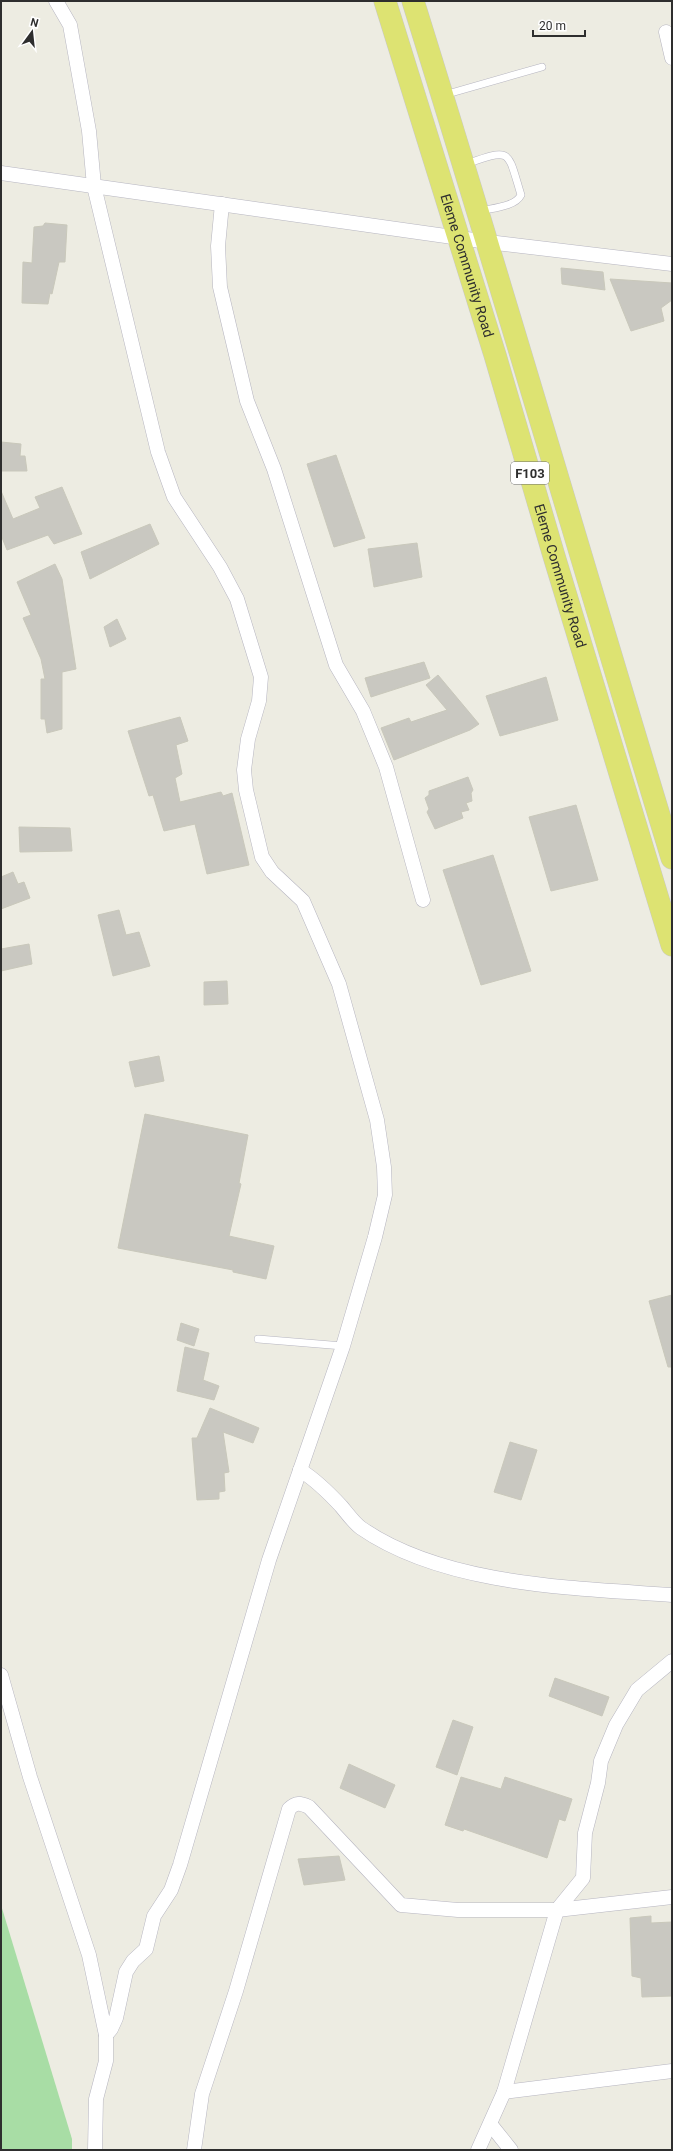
<svg xmlns="http://www.w3.org/2000/svg" width="673" height="2151" font-family="Roboto,sans-serif">
<rect width="100%" height="100%" fill="#edece2"/>
<polygon fill="#a8dda5" points="1,1905 72,2139 72,2150 1,2150"/>
<g fill="#c9c8c1" stroke="#c9c8bb">
<polygon points="45,223 67,225 65,262 59,262 52,294 50,293 48,304 22,303 23,262 32,263 34,227 43,226"/>
<polygon points="561,268 603,272 605,290 562,284"/>
<polygon points="610,279 672,283 672,300 661,308 664,321 631,331"/>
<polygon points="1,442 21,444 20,456 25,456 27,471 1,471"/>
<polygon points="336,455 365,538 334,547 307,464"/>
<polygon points="62,487 82,534 54,544 48,535 7,550 1,535 1,491 13,519 40,508 35,497"/>
<polygon points="150,524 159,544 90,579 81,552"/>
<polygon points="417,543 422,577 374,587 368,549"/>
<polygon points="55,564 62,579 76,669 62,672 62,729 47,733 45,719 41,719 41,679 45,679 41,659 23,618 31,615 17,582"/>
<polygon points="117,619 126,639 110,647 104,627"/>
<polygon points="424,662 430,678 371,697 365,678"/>
<polygon points="438,675 479,724 470,730 394,760 381,728 409,718 411,722 447,710 426,685"/>
<polygon points="546,677 558,720 500,736 486,696"/>
<polygon points="180,717 188,741 176,745 182,774 175,778 180,802 221,792 223,796 232,793 249,865 207,874 195,824 164,831 153,795 149,796 128,731"/>
<polygon points="468,777 473,790 471,793 472,801 466,803 469,810 461,812 463,818 435,829 427,812 429,809 425,798 429,795 429,791"/>
<polygon points="576,805 598,880 551,891 529,817"/>
<polygon points="19,827 70,828 72,851 20,852"/>
<polygon points="493,855 531,971 481,985 443,870"/>
<polygon points="13,872 18,884 24,882 30,898 1,909 1,877"/>
<polygon points="119,910 126,935 139,932 150,966 113,976 98,915"/>
<polygon points="29,944 32,964 1,971 1,949"/>
<polygon points="227,981 228,1004 204,1005 204,982"/>
<polygon points="159,1056 164,1081 135,1087 129,1062"/>
<polygon points="145,1114 248,1135 239,1183 241,1184 229,1236 274,1246 266,1279 233,1272 233,1270 118,1248"/>
<polygon points="672,1295 672,1367 668,1367 649,1301"/>
<polygon points="181,1323 199,1329 194,1346 177,1340"/>
<polygon points="185,1347 209,1353 203,1380 219,1386 214,1400 177,1391"/>
<polygon points="210,1408 259,1428 253,1443 223,1432 229,1472 224,1473 225,1491 219,1492 219,1499 197,1500 192,1438 197,1438"/>
<polygon points="510,1442 537,1450 521,1500 494,1492"/>
<polygon points="555,1678 609,1697 602,1716 549,1696"/>
<polygon points="453,1720 473,1727 457,1775 436,1767"/>
<polygon points="349,1764 395,1785 385,1808 340,1788"/>
<polygon points="461,1777 501,1789 505,1777 572,1799 565,1821 559,1819 547,1858 464,1829 463,1831 445,1825"/>
<polygon points="339,1856 345,1880 304,1885 298,1859"/>
<polygon points="651,1916 651,1923 672,1922 672,1996 642,1997 641,1978 632,1976 630,1918"/>
</g>
<g fill="none" stroke-linecap="round" stroke-linejoin="round">
<g stroke="#b6b5c0" stroke-width="8">
<g id="lane">
<polyline points="444,95 542,67"/>
<path d="M466,164c46,-16 41,-15 55,31 -6,12 -29,13 -41,16"/>
<polyline points="258,1339 343,1346"/>
</g>
</g>
<g stroke="#b6b5c0" stroke-width="15">
<g id="street">
<polyline points="56,1 70,25 89,131 94,186 158,452 174,497 220,567 237,599 261,677 259,701 248,739 244,770 246,790 262,857 272,872 303,901 339,984 377,1120 384,1167 385,1195 375,1237 343,1346 269,1560 180,1865 171,1890 154,1916 146,1949 133,1961 126,1972 116,2018 111,2029 106,2035"/>
<polyline points="666,32 672,58"/>
<polyline points="1,173 488,242 672,264"/>
<polyline points="222,204 218,246 220,287 247,401 274,469 336,665 363,711 386,767 423,900"/>
<path d="M300,1470c16,10 28,22 41,36 6,7 13,17 20,22 84,58 213,60 311,67"/>
<polyline points="1,1675 30,1777 89,1955 106,2035 106,2061 96,2099 95,2150"/>
<polyline points="504,2092 672,2071"/>
<polyline points="491,2125 511,2150"/>
<path d="M194,2150l8,-56 34,-103 53,-182c7,-7 11,-6 20,-2l92,98 57,5h99l115,-13"/>
<polyline points="478,2150 504,2092 557,1910 583,1878 585,1833 598,1783 601,1761 616,1725 637,1690 672,1661"/>
</g>
</g>
<g stroke="#c9c9c9" stroke-width="23">
<g id="primary">
<path id="s1" d="M385,1l110,354 59,201 118,389"/>
<path d="M413,1c89,285 172,571 259,857"/>
</g>
</g>
<use href="#lane" stroke="#fff" stroke-width="7"/>
<use href="#street" stroke="#fff" stroke-width="14"/>
<use href="#primary" stroke="#dde372" stroke-width="22"/>
</g>
<g text-anchor="middle" stroke-width="4" stroke-linejoin="round" paint-order="stroke">
<rect fill="#fff" stroke="#6d6d6d" stroke-width="1" x="511" y="462" width="38" height="22" rx="3"/>
<g font-size="13" font-weight="bold" fill="#2e2e2e">
<text x="530" y="478">F103</text>
</g>
<g font-size="14" fill="#2e2e2e" stroke="#fff">
<text dy="5" stroke="none"><textPath href="#s1" startOffset="277">Eleme Community Road</textPath></text>
<text dy="5" stroke="none"><textPath href="#s1" startOffset="601">Eleme Community Road</textPath></text>
</g>
</g>
<rect width="673" height="2151" fill="none" stroke="#2e2e2e" stroke-width="4"/>
<g transform="translate(32 32) rotate(15)" stroke="#ffffff" stroke-width="3" paint-order="stroke">
<path d="M0-3L7 15L0 10L-7 15Z" fill="#2e2e2e"/>
<text y="-6" font-size="11" font-weight="bold" text-anchor="middle" fill="#2e2e2e">N</text>
</g>
<path d="M533 30v6h52v-6" fill="none" stroke="#2e2e2e" stroke-width="2"/>
<text x="539" y="30" font-size="12" fill="#2e2e2e" stroke="#ffffff" stroke-width="3" paint-order="stroke">20 m</text>
</svg>
